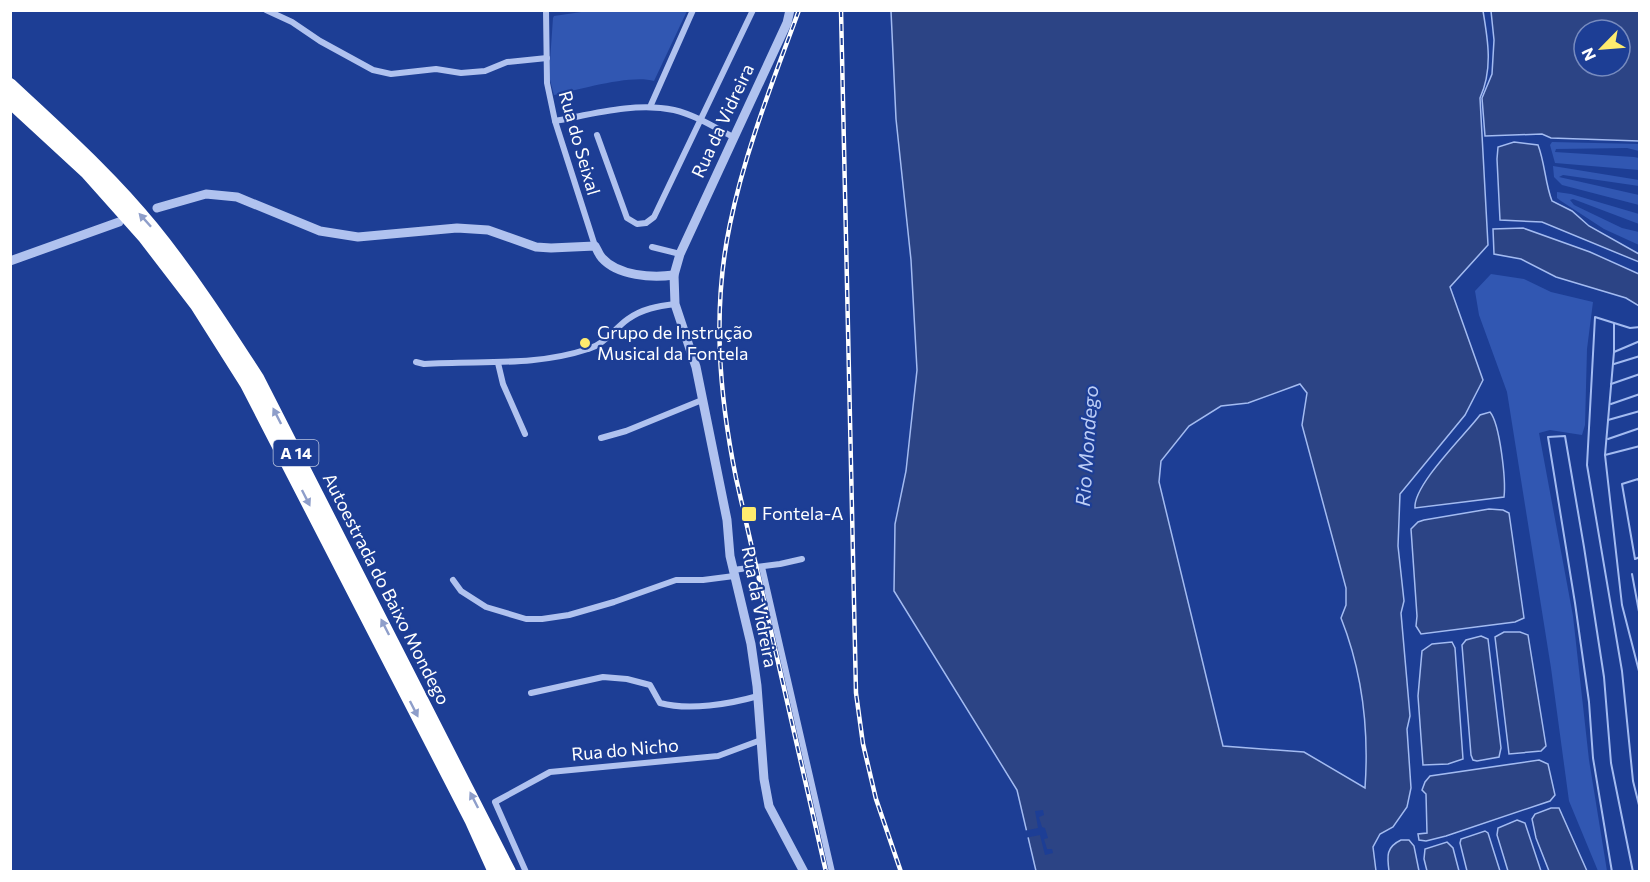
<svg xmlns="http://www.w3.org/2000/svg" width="1650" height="882" font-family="Commissioner,sans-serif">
<rect width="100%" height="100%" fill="#1d3e95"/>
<g fill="#3157b2">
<path d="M588,11h99l-33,70c-23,-7 -76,9 -100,14l-5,-19 4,-58 1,-2z"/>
<polygon points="1552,142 1639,144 1639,151 1627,148 1556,149 1555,152 1634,157 1639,158 1639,170 1555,163 1550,145"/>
<polygon points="1553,166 1639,180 1639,186 1563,175 1559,177 1639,195 1639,205 1562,185 1554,177"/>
<polygon points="1557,192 1571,194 1639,214 1639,224 1573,199 1570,200 1574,205 1622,228 1639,232 1639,245 1604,229 1561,201 1557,198"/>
<polygon points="1491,274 1524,279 1551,292 1593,302 1587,349 1585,425 1582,435 1550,430 1539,433 1573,616 1589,760 1607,871 1598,871 1569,801 1551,668 1507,392 1479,315 1475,291"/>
</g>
<g fill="#2c4485" stroke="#a3bbf1" stroke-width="1.5" fill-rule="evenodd">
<path d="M891,11h592c5,29 10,59 -3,87l8,147 -38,42 33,93 -18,35 -65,79 -2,52 6,55 -3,12 9,103 -3,13 4,59 -4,19 -14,20 -13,7 -7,13 3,24h-340l-19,-81 -123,-199 1,-67 11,-53 11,-101 -6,-110 -15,-141zM1300,384l7,9 -5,32 44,163v17l-5,13c21,53 28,113 24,170l-61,-36 -81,-6 -64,-264 2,-21 28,-35 32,-20 27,-3z"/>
<path d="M1491,11h148v130l-88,-3 -9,-4 -57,2 -3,-38 10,-24 2,-34zM1584,30h36v36h-36z"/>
<path d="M1514,142l24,3c7,18 7,38 14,56l20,10 17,15 50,28v8l-97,-40 -42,-2 -3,-61 1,-12z"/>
<polygon points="1523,228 1590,252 1639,274 1639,306 1626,298 1556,277 1521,259 1494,254 1493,229"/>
<path d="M1490,412c10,12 16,68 14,85l-89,11c-2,-23 50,-73 65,-93z"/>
<polygon points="1489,509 1503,510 1509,513 1524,618 1515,622 1421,634 1416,626 1417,616 1411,529 1418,522 1424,520"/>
<polygon points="1504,632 1520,632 1528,635 1546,746 1541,751 1509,754 1495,637"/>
<polygon points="1481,636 1488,639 1501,748 1499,757 1477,761 1473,760 1471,755 1462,645 1466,640"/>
<polygon points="1452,642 1455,648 1463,759 1448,764 1423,765 1418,696 1422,651 1432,644"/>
<polygon points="1539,760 1548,764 1555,795 1550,801 1446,836 1426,841 1419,840 1418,834 1427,833 1426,794 1422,790 1425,782 1430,776"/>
<polygon points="1551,808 1559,808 1587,871 1549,871 1536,838 1532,819 1535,814"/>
<polygon points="1517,820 1525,823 1541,871 1508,871 1497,835 1498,828"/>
<polygon points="1485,831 1488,833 1500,871 1467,871 1460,843 1461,839"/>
<path d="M1401,840h8l5,6 5,25h-30c-2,-15 -3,-24 12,-31z"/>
<polygon points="1447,842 1453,848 1459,871 1427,871 1424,859 1425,849"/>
</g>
<polygon fill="#1d3e95" points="1043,810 1044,815 1039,817 1042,827 1045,828 1048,838 1044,839 1047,849 1052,849 1053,853 1045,855 1040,835 1025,838 1023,831 1038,828 1035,811"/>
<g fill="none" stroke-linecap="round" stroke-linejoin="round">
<g stroke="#a3bbf1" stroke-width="2">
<polyline points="1640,327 1630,328 1595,317 1587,465 1622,671 1633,781 1640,809"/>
<polyline points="1614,352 1640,341"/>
<polyline points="1614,364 1640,356"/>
<polyline points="1611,384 1640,374"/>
<polyline points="1611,404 1640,394"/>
<polyline points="1608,420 1640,411"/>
<polyline points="1608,439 1640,428"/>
<polyline points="1640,446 1605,455 1622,605 1640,675"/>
<polyline points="1605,455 1614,352 1614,324"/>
<polyline points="1640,483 1638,479 1622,484 1635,559 1640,557"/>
<polyline points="1632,574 1640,617"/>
<polyline points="1612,872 1593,758 1589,702 1575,603 1548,437 1565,436 1584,547 1604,677 1611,763 1633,872"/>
</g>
<g stroke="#b0c2ef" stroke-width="6">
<polyline points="266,10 292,22 320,41 373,70 391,74 436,69 461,73 485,71 507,62 547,58"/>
<polyline points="546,10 547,83 555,121 595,246"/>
<polyline points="650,107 693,10"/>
<path d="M555,121c38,-7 80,-19 119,-11 21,5 40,17 59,27"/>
<polyline points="597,135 627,218 637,224 646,223 654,217 753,10"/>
<polyline points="652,247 680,254"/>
<path d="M416,362l8,2c56,-4 110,3 164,-15 17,-5 26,-20 40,-30 14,-10 30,-13 47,-15"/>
<polyline points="498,363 503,384 525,434"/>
<polyline points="601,438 626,431 702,400"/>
<polyline points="762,567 832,872"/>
<polyline points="733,570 780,564 802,559"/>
<polyline points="453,580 461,591 486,607 526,619 542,619 569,615 614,602 676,580 703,580 734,576"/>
<path d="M531,693l72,-16 24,2 23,6 10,18c29,8 70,1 98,-7"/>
<polyline points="526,872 495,802 550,772 718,756 761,740"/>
</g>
<g stroke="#b0c2ef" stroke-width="9">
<polyline points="790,10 787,23 680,254 674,275 675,304 696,367 727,520 730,556 751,644 757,686 764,779 769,806 804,872"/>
<path d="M157,208l49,-14 31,3 83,34 38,6 99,-9 31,2 48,17 15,1 44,-2c2,3 4,9 7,12 16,18 50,20 72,17"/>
<polyline points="10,261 119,222"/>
</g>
<g stroke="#fff" stroke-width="14">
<path d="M10,85c49,46 100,91 142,143 39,48 72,99 105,150l252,494"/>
<polyline points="10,101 87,172 144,236 197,305 247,384 472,821 495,872"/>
</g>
<g stroke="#fff" stroke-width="4.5">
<g id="rail">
<path d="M799,10c-26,71 -54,141 -69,214 -18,85 -11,170 6,254l90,394"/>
<polyline points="841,10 856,693 863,744 876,799 901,872"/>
</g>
</g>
<use href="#rail" stroke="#1d3e95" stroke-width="2" stroke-dasharray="7" stroke-linecap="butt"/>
</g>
<defs><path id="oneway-solid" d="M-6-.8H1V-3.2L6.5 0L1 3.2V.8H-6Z" transform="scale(1.5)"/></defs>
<g fill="#8e9eca">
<use href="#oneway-solid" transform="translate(145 220) rotate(-132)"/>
<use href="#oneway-solid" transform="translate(277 416) rotate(-117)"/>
<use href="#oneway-solid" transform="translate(306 498) rotate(63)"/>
<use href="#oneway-solid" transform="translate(385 627) rotate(-117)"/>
<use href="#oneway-solid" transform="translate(414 709) rotate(63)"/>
<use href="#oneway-solid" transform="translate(474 800) rotate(-117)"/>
</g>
<g fill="#feeb6e" stroke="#1d3e95" stroke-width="2">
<circle cx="585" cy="343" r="6"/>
<rect x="741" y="506" width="16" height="16" rx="3"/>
</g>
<g text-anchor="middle" stroke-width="4.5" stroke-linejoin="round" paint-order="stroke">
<rect fill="#1d3e95" stroke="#bbc5df" stroke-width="1.5" x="273.5" y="440" width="45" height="26" rx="4.5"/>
<g font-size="16" font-weight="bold" fill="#fff">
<text x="296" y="459">A 14</text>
</g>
<g font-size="18" fill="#fff" stroke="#1d3e95">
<text transform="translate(723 121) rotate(-65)" y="6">Rua da Vidreira</text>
<text transform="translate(579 143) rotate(74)" y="6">Rua do Seixal</text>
<text transform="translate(386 589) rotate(63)" y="6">Autoestrada do Baixo Mondego</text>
<text transform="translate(759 607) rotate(79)" y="6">Rua da Vidreira</text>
<text transform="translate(625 750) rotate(-5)" y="6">Rua do Nicho</text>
</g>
<g font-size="18" fill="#fff" stroke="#1d3e95" text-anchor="start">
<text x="597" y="339">Grupo de Instrução<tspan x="597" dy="21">Musical da Fontela</tspan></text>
<text x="762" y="520">Fontela-A</text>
</g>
<g font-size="20" font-style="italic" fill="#bccdf6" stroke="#1d3e95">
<text transform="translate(1087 446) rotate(-86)" y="7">Rio Mondego</text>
</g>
</g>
<rect width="1650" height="882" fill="none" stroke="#ffffff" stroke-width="24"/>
<g transform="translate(1602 48) rotate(245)"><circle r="28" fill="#1d3e95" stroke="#778bbf" stroke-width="1.5"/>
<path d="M0-4.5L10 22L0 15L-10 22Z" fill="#feeb6e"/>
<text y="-9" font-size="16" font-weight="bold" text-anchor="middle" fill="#ffffff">N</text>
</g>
</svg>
